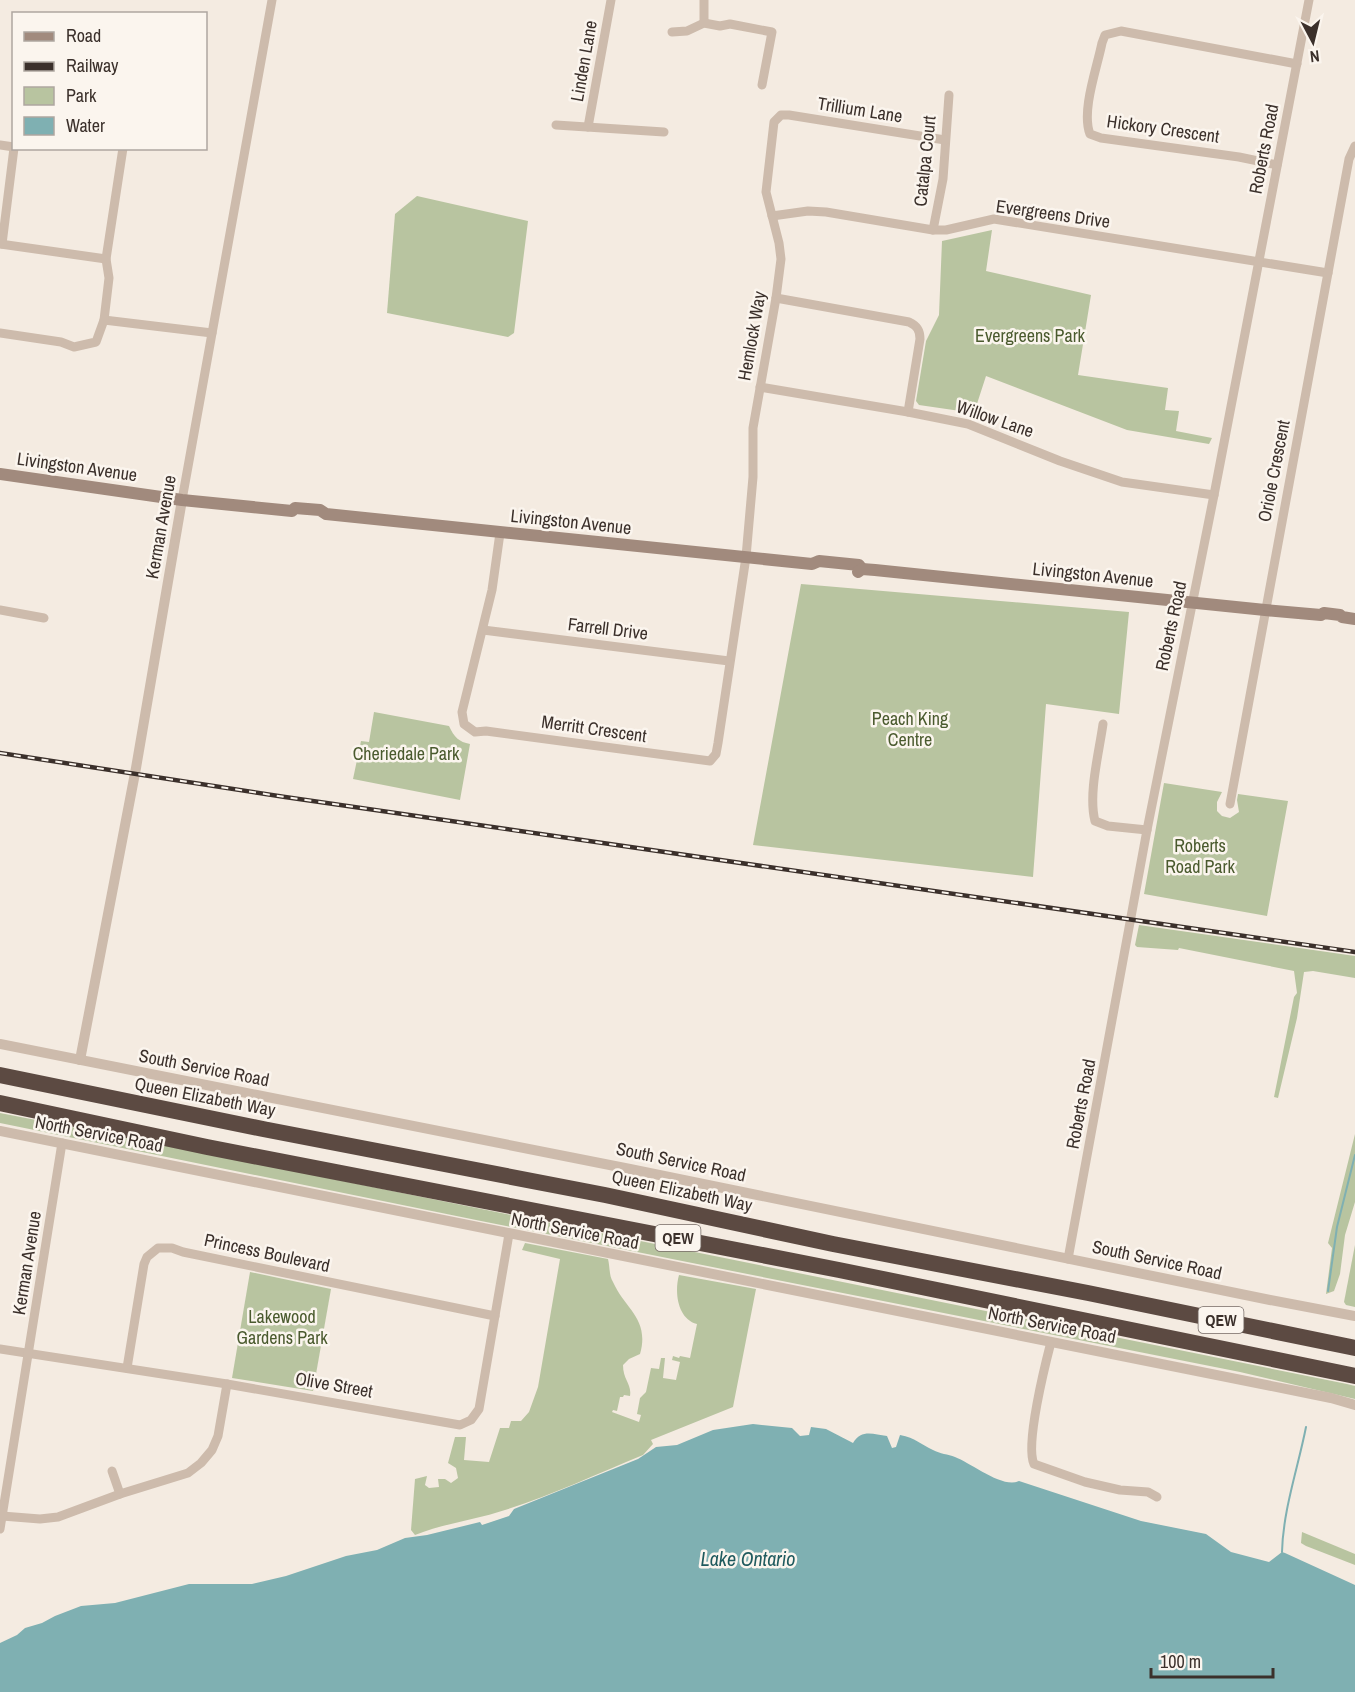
<svg xmlns="http://www.w3.org/2000/svg" width="1355" height="1692" font-family="'Archivo Narrow',sans-serif">
<rect width="100%" height="100%" fill="#f4ebe1"/>
<g fill="#b8c4a0">
<polygon points="417,196 528,221 514,333 508,337 387,313 395,214"/>
<polygon points="992,230 986,271 1091,295 1078,375 1168,388 1165,410 1179,411 1176,431 1212,438 1209,444 1127,430 986,376 974,413 919,405 916,401 926,341 939,315 942,241"/>
<polygon points="801,584 1129,612 1119,714 1046,704 1033,877 753,845"/>
<path d="M374,712l75,14c5,11 10,16 21,18l-10,56 -107,-21 8,-38 8,1z"/>
<polygon points="1164,783 1222,792 1217,802 1217,811 1222,816 1230,818 1239,812 1237,800 1238,794 1288,801 1267,916 1144,894"/>
<polygon points="1139,925 1355,956 1355,978 1313,971 1304,972 1297,1018 1278,1098 1274,1097 1294,997 1297,993 1294,971 1179,948 1178,950 1137,947 1135,945"/>
<polygon points="0,1113 175,1147 1347,1384 1355,1386 1355,1399 1240,1372 481,1221 0,1123"/>
<polygon points="1355,1134 1355,1202 1345,1235 1340,1274 1334,1291 1326,1294 1332,1248 1328,1243"/>
<path d="M525,1243l83,16c2,8 1,17 5,23 12,27 37,37 27,72l-11,5 -6,6c0,15 9,19 7,31l-6,-1 -1,2h-3l-3,14 -4,-1 -1,2 27,10 2,-7 -4,-1 3,-16 6,-6 5,-24 8,1 2,-11h4l-2,20 13,2 4,-18 -8,-2 1,-4 6,2 1,-2 10,2 7,-34c-19,-5 -23,-31 -18,-49l77,14 -23,118 -82,33 2,4 -10,11c-46,19 -91,40 -138,55 -30,10 -60,13 -90,25l-4,-5 4,-51 12,-3 -2,9 4,3 10,-1 -1,-8h7l6,4 7,-5 -2,-10 -8,-5 7,-26h11l-2,23 25,2 11,-34h9l2,-7h10l8,-9 9,-25 22,-128 -38,-9z"/>
<polygon points="1355,1245 1355,1307 1346,1305 1344,1302"/>
<polygon points="250,1272 331,1289 313,1391 232,1378"/>
<polygon points="1302,1532 1355,1554 1355,1565 1306,1546 1301,1543"/>
</g>
<path fill="#7fb0b2" d="M753,1424l39,4 8,8 9,-1 2,-8 15,2 27,14c8,-14 20,-9 34,-7l5,12 4,-1 4,-12c16,3 20,9 33,15 7,4 15,4 22,7 16,6 48,32 64,24l122,40 65,13 25,18 38,10 13,-10 3,1 70,32v107h-1355v-49l17,-8 8,-7 17,-5 13,-7 26,-10 34,-3 74,-19h63l34,-8 60,-20 31,-6 28,-12 22,-3 53,-13 2,3 27,-9 5,-7 124,-50 18,-12 21,-2 36,-15z"/>
<g fill="none" stroke-linecap="round" stroke-linejoin="round">
<g stroke="#7fb0b2" stroke-width="2">
<polyline points="1328,1291 1337,1227 1355,1155"/>
<path d="M1282,1552c1,-42 16,-84 24,-125"/>
</g>
<g stroke="#cdbbac" stroke-width="9">
<polyline points="704,23 704,0"/>
<polyline points="672,32 687,31 704,23 720,26 730,24 772,32 762,85"/>
<polyline points="556,125 664,132"/>
<polyline points="588,127 611,0"/>
<polyline points="0,145 14,147"/>
<path d="M1277,165l-38,-8 -138,-19 -11,-4c-9,-23 7,-66 12,-91l3,-8 16,-4 176,33"/>
<polyline points="772,216 808,211 826,212 933,230 946,230 994,219 1328,273"/>
<polyline points="933,230 943,179 949,95"/>
<polyline points="0,244 106,259"/>
<polyline points="2,244 14,148"/>
<path d="M776,298l133,24c8,4 11,8 11,17l-12,73"/>
<polyline points="104,320 212,333"/>
<polyline points="0,333 61,342 74,347 96,342 104,320 109,278 106,259 123,148"/>
<polyline points="760,387 908,412 968,424 1060,461 1122,482 1214,495"/>
<polyline points="182,500 272,0"/>
<polyline points="500,533 492,590 462,712 464,724 475,732 486,731 710,761 716,754 718,743 746,557 753,477 753,428 776,298 781,259 779,243 766,192 774,122 781,115 789,115 945,140"/>
<polyline points="0,610 44,618"/>
<polyline points="483,630 729,661"/>
<path d="M1103,724c-4,29 -15,70 -8,97l13,5 39,4"/>
<polyline points="1230,804 1349,159 1355,146"/>
<polyline points="1068,1259 1147,830 1214,495 1309,0"/>
<path d="M1051,1342c-6,23 -26,103 -17,122l51,18 35,8 28,2 9,5"/>
<polyline points="0,1349 227,1384 460,1425 471,1420 479,1409 509,1234"/>
<polyline points="127,1368 144,1264 147,1257 158,1248 172,1248 183,1252 495,1316"/>
<polyline points="112,1471 120,1494"/>
<polyline points="2,1516 40,1519 58,1517 120,1494 188,1473 201,1463 212,1450 218,1436 227,1384"/>
<polyline points="0,1529 62,1143"/>
</g>
<g stroke="#cdbbac" stroke-width="10">
<polyline points="0,1044 630,1169 1270,1300 1355,1316"/>
<polyline points="80,1060 136,768 182,500"/>
<polyline points="0,1131 1331,1398 1355,1405"/>
</g>
<g stroke="#a18a7d" stroke-width="12">
<polyline points="0,474 182,500 292,511 295,508 320,510 326,514 812,564 819,561 859,565 862,569"/>
<polyline points="858,572 862,569 875,570 1265,610 1321,615 1324,613 1340,615 1342,617 1355,619"/>
</g>
<g stroke="#5c4a42" stroke-width="16">
<polyline points="0,1075 263,1129 605,1195 833,1244 1088,1293 1355,1348"/>
<polyline points="0,1103 207,1147 839,1270 1355,1376"/>
</g>
<g stroke="#3b302b" stroke-width="4.5">
<polyline id="rail" points="0,753 285,797 1355,952"/>
</g>
<use href="#rail" stroke="#fbf5ee" stroke-width="2" stroke-dasharray="7" stroke-linecap="butt"/>
</g>
<g text-anchor="middle" stroke-width="5" stroke-linejoin="round" paint-order="stroke">
<g fill="#fbf5ee" stroke="#756b66" stroke-width="1.5">
<rect x="655.5" y="1225" width="45" height="26" rx="4.5"/>
<rect x="1198.5" y="1307" width="45" height="26" rx="4.5"/>
</g>
<g font-size="16" font-weight="bold" fill="#3b302b">
<text x="678" y="1244">QEW</text>
<text x="1221" y="1326">QEW</text>
</g>
<g font-size="18" fill="#3b302b" stroke="#fbf5ee">
<text transform="translate(584 61) rotate(-80)" y="6">Linden Lane</text>
<text transform="translate(860 110) rotate(9)" y="6">Trillium Lane</text>
<text transform="translate(1163 129) rotate(8)" y="6">Hickory Crescent</text>
<text transform="translate(1264 149) rotate(-79)" y="6">Roberts Road</text>
<text transform="translate(925 161) rotate(-84)" y="6">Catalpa Court</text>
<text transform="translate(1053 214) rotate(8)" y="6">Evergreens Drive</text>
<text transform="translate(752 336) rotate(-80)" y="6">Hemlock Way</text>
<text transform="translate(995 419) rotate(19)" y="6">Willow Lane</text>
<text transform="translate(77 467) rotate(8)" y="6">Livingston Avenue</text>
<text transform="translate(1274 471) rotate(-79)" y="6">Oriole Crescent</text>
<text transform="translate(571 522) rotate(6)" y="6">Livingston Avenue</text>
<text transform="translate(161 527) rotate(-80)" y="6">Kerman Avenue</text>
<text transform="translate(1093 575) rotate(6)" y="6">Livingston Avenue</text>
<text transform="translate(1171 626) rotate(-78)" y="6">Roberts Road</text>
<text transform="translate(608 629) rotate(7)" y="6">Farrell Drive</text>
<text transform="translate(594 729) rotate(8)" y="6">Merritt Crescent</text>
<text transform="translate(204 1068) rotate(11)" y="6">South Service Road</text>
<text transform="translate(205 1097) rotate(11)" y="6">Queen Elizabeth Way</text>
<text transform="translate(1081 1104) rotate(-79)" y="6">Roberts Road</text>
<text transform="translate(99 1134) rotate(11)" y="6">North Service Road</text>
<text transform="translate(681 1162) rotate(12)" y="6">South Service Road</text>
<text transform="translate(682 1191) rotate(12)" y="6">Queen Elizabeth Way</text>
<text transform="translate(575 1231) rotate(11)" y="6">North Service Road</text>
<text transform="translate(267 1253) rotate(12)" y="6">Princess Boulevard</text>
<text transform="translate(1157 1260) rotate(12)" y="6">South Service Road</text>
<text transform="translate(27 1263) rotate(-81)" y="6">Kerman Avenue</text>
<text transform="translate(1052 1325) rotate(11)" y="6">North Service Road</text>
<text transform="translate(334 1385) rotate(10)" y="6">Olive Street</text>
</g>
<g font-size="18" fill="#4a5a2e" stroke="#fbf5ee">
<text x="1030" y="342">Evergreens Park</text>
<text x="910" y="725">Peach King<tspan x="910" dy="21">Centre</tspan></text>
<text x="406" y="760">Cheriedale Park</text>
<text x="1200" y="852">Roberts<tspan x="1200" dy="21">Road Park</tspan></text>
<text x="282" y="1323">Lakewood<tspan x="282" dy="21">Gardens Park</tspan></text>
</g>
<g font-size="20" font-style="italic" fill="#1f5a5e" stroke="#fbf5ee">
<text x="748" y="1566">Lake Ontario</text>
</g>
</g>
<rect x="12" y="12" width="195" height="138" fill="#fbf5ee" stroke="#aea6a0" stroke-width="1.5"/>
<rect x="24" y="32" width="30" height="9" fill="#a18a7d" stroke="#aea6a0" stroke-width="1.5"/>
<text x="66" y="42" font-size="18" fill="#3b302b">Road</text>
<rect x="24" y="62" width="30" height="9" fill="#3b302b" stroke="#aea6a0" stroke-width="1.5"/>
<text x="66" y="72" font-size="18" fill="#3b302b">Railway</text>
<rect x="24" y="87" width="30" height="18" fill="#b8c4a0" stroke="#aea6a0" stroke-width="1.5"/>
<text x="66" y="102" font-size="18" fill="#3b302b">Park</text>
<rect x="24" y="117" width="30" height="18" fill="#7fb0b2" stroke="#aea6a0" stroke-width="1.5"/>
<text x="66" y="132" font-size="18" fill="#3b302b">Water</text>
<g transform="translate(1313 42) rotate(173)" stroke="#fbf5ee" stroke-width="4.5" paint-order="stroke">
<path d="M0-4.5L10 22L0 15L-10 22Z" fill="#3b302b"/>
<text y="-9" font-size="16" font-weight="bold" text-anchor="middle" fill="#3b302b">N</text>
</g>
<path d="M1151 1668v9h122v-9" fill="none" stroke="#3b302b" stroke-width="3"/>
<text x="1160" y="1668" font-size="18" fill="#3b302b" stroke="#fbf5ee" stroke-width="4.5" paint-order="stroke">100 m</text>
</svg>
